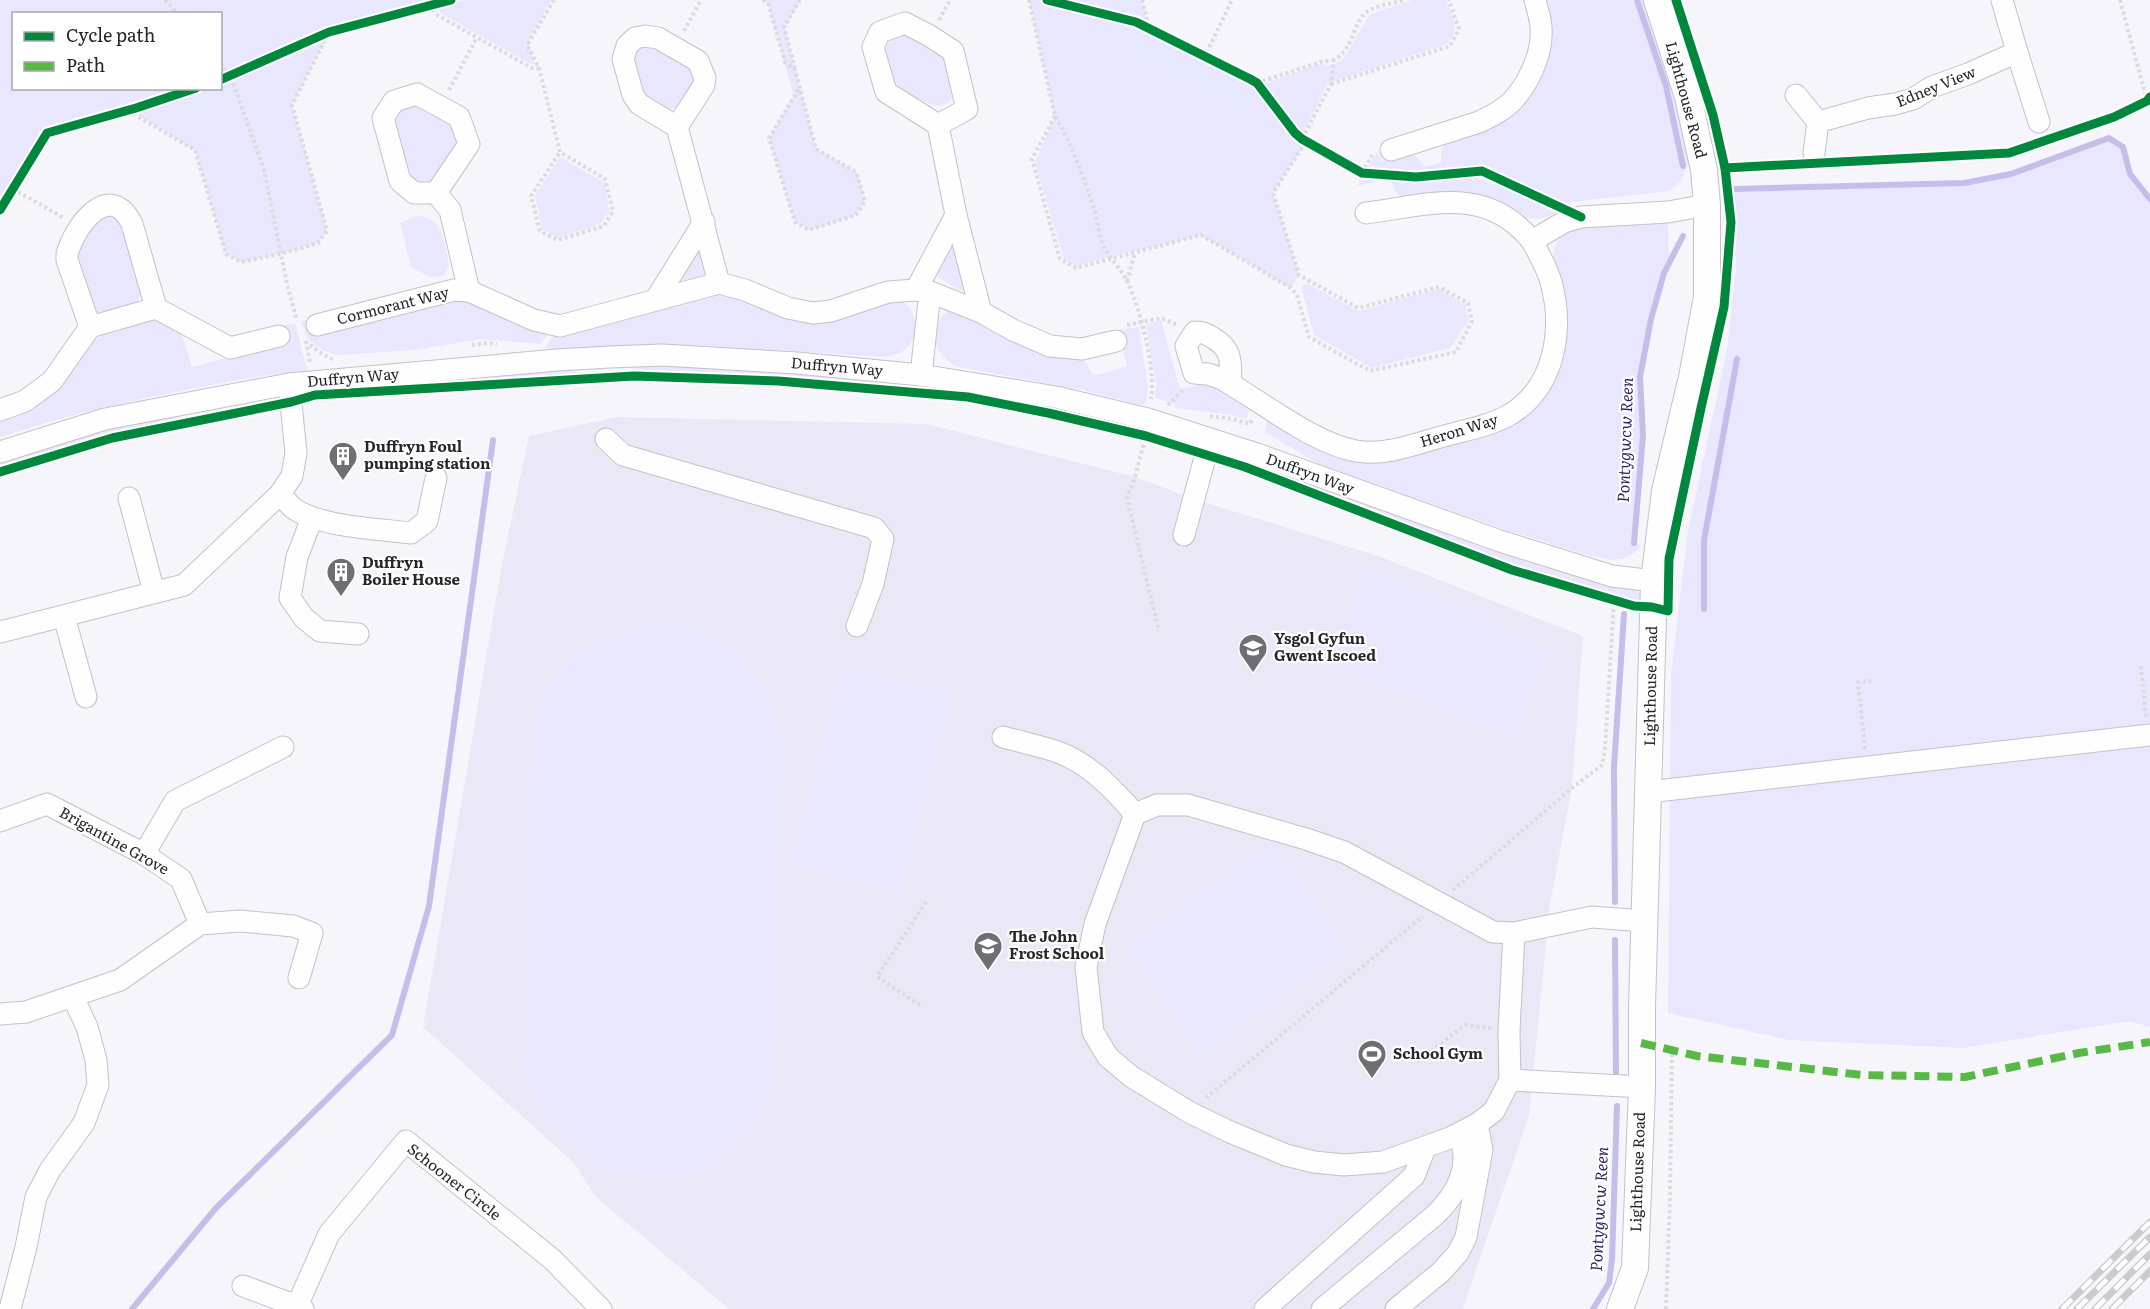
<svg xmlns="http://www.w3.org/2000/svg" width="2150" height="1309" font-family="Literata,serif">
<rect width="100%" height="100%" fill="#f6f5fc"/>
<polygon fill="#eae8f6" points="617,417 927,424 1135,477 1194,499 1378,556 1583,636 1572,788 1550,904 1529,1115 1463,1309 729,1309 596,1197 573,1162 423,1027 502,564 529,436"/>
<g fill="#e9e7fd" fill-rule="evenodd">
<path d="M0,0h451l-122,32 -37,73 35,126 -9,12 -38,11 -39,8 -15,-8 -31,-104 -66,-40 -82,23 -47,77zM14,14h206v74h-206z"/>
<polygon points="464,0 551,0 528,42 535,64 531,64 440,13 439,6"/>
<polygon points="763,0 800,0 785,28 816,149 856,172 865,201 856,215 809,230 795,222 769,138 794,97 768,4"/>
<path d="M1029,0h113l8,30 107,53 38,50 6,16 -28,44 26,82 -8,13 -90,-53c-42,11 -84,19 -125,31l-12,-7 -29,-97 20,-46z"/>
<path d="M1412,0h34c7,17 15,29 1,44l-119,39 -26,52 -3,-2 -31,-40 -5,-9 58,-21 7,3 12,-5 6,-6 24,-41z"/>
<path d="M1542,0h102l30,82 16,75 -8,23 -13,11 -98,11c-13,14 -34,20 -52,14l-115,-17 -9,-8 -5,-13 -33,8 20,-34 5,9c19,-6 30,-15 43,6l16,-5v-9l4,-10 74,-40z"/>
<path d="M902,31l43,24c3,10 8,22 8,32 1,37 -46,8 -57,-4 -5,-6 -6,-15 -8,-22 -5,-15 0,-23 14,-30z"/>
<path d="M644,45h7l40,21 6,12 -20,30c-30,9 -59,-44 -33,-63z"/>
<polygon points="415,106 447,123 453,129 456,142 454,149 433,180 427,183 414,182 406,177 393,115 396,111"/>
<polygon points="2109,138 2123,147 2130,174 2150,199 2150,1027 2129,1021 1963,1048 1789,1040 1668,1013 1671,673 1688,531 1727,350 1736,270 1734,189 1964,183 2011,174"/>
<polygon points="560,157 605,183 609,212 600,224 558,238 542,229 535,196"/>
<polygon points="107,216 114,217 125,227 142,291 138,302 105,315 93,310 78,263 77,255 94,222"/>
<path d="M416,216c28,0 29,29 33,50l-6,10 -13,1 -19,-10 -11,-44z"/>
<polygon points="1668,218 1669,264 1664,273 1651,319 1640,377 1643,435 1634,543 1642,546 1631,555 1622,559 1612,560 1591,556 1503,529 1319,464 1265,432 1268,417 1331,452 1501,429 1556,376 1563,356 1566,335 1552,262 1555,247 1560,237 1568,230 1582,224"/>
<polygon points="952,241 966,286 963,290 959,290 933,274"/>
<path d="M699,250l4,4 3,19c-5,5 -18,8 -24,6l-2,-4 16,-23z"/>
<polygon points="1308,284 1358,311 1439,289 1465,304 1469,320 1450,348 1372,368 1314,335 1301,288 1303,285"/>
<path d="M718,293l16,3 49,18 115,-16c20,11 25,38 5,53 -6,3 -13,5 -19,6l-189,-12 -143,6 -7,-4 13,-18z"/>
<polygon points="442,300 471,301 553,329 540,344 481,339 416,350 338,355 324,351 314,345 307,337 301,321"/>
<path d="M949,310l135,50 10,16 33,-10 -9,-36 21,-3 9,59 -2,17 -4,2 -60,-15 -127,-24c-23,-13 -28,-39 -6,-56z"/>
<path d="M158,320c29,10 25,21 34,47l94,-25 -3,-16 12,-3 13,50c-30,-2 -62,6 -91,11 -73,13 -146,30 -217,53v-18l19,-3 16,-10 51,-59 11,-9 15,-8 22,-8z"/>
<polygon points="1161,320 1180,389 1203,384 1210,385 1250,406 1247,417 1244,419 1231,415 1176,408 1174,404 1155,398 1156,384 1146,324"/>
<polygon points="643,365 779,369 907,379 1032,401 1030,404 942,393 775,377 628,374 632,369"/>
<polygon points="564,368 584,374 327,391"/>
<polygon points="194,412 171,420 0,465 0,460 110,427"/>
<polygon points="1225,453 1628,587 1637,591 1641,595 1640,602 1629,602 1570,580 1498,561 1358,503 1218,456"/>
<polygon points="1368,566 1550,649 1513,739 1329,663"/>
<polygon points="687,625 734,649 770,695 782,739 777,1037 771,1092 750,1129 706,1173 660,1181 596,1167 547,1123 524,1081 531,768 539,697 579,650 643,626"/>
<polygon points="844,666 953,694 900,894 790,866"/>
<polygon points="1273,842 1349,951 1200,1055 1124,946"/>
</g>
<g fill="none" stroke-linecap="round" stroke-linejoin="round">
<g stroke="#c4beea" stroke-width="6">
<polyline points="1637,0 1666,86 1683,166"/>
<polyline points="1734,189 1964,183 2011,174 2109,138 2123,147 2130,174 2150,199"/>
<polyline points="1634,543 1643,435 1640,377 1651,319 1664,273 1683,236"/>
<polyline points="1704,609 1704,540 1737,359"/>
<polyline points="1615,902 1614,767 1624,614"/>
<polyline points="1615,940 1616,1075"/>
<polyline points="132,1309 216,1208 392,1035 429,906 493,440"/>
<polyline points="1593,1309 1609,1283 1612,1259 1617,1106"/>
</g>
<g stroke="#c2c2c7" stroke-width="23">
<g id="minor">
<polyline points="2017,52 2039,122"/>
<polyline points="1796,95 1818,122"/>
<polyline points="938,125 886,92 873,47 880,32 905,23 930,36 953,51 967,109 938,125 956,215 981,312"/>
<polyline points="677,127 704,85 705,78 698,61 658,38 645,36 635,38 627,46 623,59 633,95 639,104 677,127 719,283"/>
<path d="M1391,150l88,-28c13,-6 27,-13 36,-24 15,-18 28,-46 26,-70 0,-9 -4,-19 -6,-28"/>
<polyline points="1814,153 1818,122 1868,108 1895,104 1913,99 1932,87 1968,74 2017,52 2002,0"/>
<polyline points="436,193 469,144 459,117 417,94 394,101 383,118 400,181 414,193 436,193 450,210 469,291"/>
<path d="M1366,213c62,-8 120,-29 166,28l32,-19 17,-5 87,-5 39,-7"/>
<polyline points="916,290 956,215"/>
<polyline points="930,292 981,312 1013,330 1050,346 1082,349 1116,341"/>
<polyline points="656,299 704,222"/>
<polyline points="317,325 454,290 469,291 534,320 560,326 719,283 745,290 788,308 813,313 831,311 888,292 916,290 930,292 921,375"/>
<path d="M90,327l-23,-67v-6c8,-29 43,-75 65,-30l24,84"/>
<path d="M1231,384c-1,-20 3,-34 -18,-46 -6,-4 -10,-6 -18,-6l-9,14 8,27 14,1 12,4c40,22 92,65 136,73 30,5 59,-7 88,-15 22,-6 45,-10 65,-21 46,-27 55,-85 42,-133 -4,-14 -12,-28 -19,-41"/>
<polyline points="0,410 25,401 52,381 90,327 156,308 230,348 279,336"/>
<polyline points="606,439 623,455 874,528 883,539 873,584 857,626"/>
<polyline points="0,452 105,419 289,384 557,360 610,357 662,355 797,363 921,375 1056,397 1148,419 1257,454 1500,541 1612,576 1654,581"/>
<path d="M280,494c4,5 9,10 13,14 26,19 86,21 118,25l16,-12 9,-43"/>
<polyline points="129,498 154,592"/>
<polyline points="312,518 297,557 290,598 304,618 320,631 358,634"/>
<polyline points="1184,535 1210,439"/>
<polyline points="64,616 86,697"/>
<polyline points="0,632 184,585 280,494 292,476 296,453 289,384"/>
<path d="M1003,737c18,5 37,9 55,15 32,12 55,37 77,62"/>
<polyline points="1648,792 2150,735"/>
<polyline points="0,821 47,804 144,854 181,879 200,924"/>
<polyline points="144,854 175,801 283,747"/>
<polyline points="0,1014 26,1012 120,980 200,924 240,921 293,926 312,933 299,978"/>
<polyline points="1510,1080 1509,1031 1514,933"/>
<polyline points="1642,1087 1510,1080 1494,1111 1477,1124 1450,1138 1383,1162 1344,1165 1314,1162 1286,1155 1230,1132 1189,1112 1132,1077 1108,1057 1093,1032 1086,967 1095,924 1135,814 1157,805 1188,805 1306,839 1344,852 1493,932 1514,933 1592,917 1644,921"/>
<polyline points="243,1286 297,1306"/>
<polyline points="10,1309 26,1247 36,1197 50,1170 84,1123 98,1085 96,1060 87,1027 73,997"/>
<polyline points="303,1309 297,1306 329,1234 406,1141 553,1260 601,1309"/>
<polyline points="1265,1309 1414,1176 1425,1148"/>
<path d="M1322,1309l112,-93c16,-15 30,-35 30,-59 0,-8 -3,-16 -4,-24"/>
<polyline points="1396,1309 1441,1272 1458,1253 1466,1237 1482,1150 1477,1124"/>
</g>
</g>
<g stroke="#c2c2c7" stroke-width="28">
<polyline id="major" points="1620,1309 1635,1268 1642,1087 1642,1007 1654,581 1665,491 1692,377 1707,297 1707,205 1704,170 1688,97 1657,0"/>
</g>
<g stroke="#dbdbdd" stroke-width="4" stroke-dasharray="3 3" stroke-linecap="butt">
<polyline points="165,0 178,14"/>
<polyline points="554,0 527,45 539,68 560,152 605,179 613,211 604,226 558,240 540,231 531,196 560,152"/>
<polyline points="763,0 768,3 785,62 795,70 816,149 856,172 865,201 856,215 809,230 795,222 769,138 800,87"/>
<path d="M1029,0l26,116c16,27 28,59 38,89 4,12 5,27 10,40 6,14 19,24 25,38 13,29 28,85 23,116"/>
<polyline points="1142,0 1150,30"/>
<polyline points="2120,0 2147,101"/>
<polyline points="429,5 437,15 532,68 539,68"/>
<polyline points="939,20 950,0"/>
<polyline points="684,31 701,0"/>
<polyline points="1204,58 1232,0"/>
<polyline points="220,64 231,77 264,170 287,284 297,321"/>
<polyline points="795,69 784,27 800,0"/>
<polyline points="1257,83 1320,62 1334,60"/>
<polyline points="1331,84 1450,46 1459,29 1449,0"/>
<polyline points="449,90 477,37"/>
<polyline points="128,111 195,150 226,254 241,262 280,254 318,243 327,231 292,105 329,32"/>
<path d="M1055,116l-23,43 28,100 16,9 125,-33 90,53 6,7 12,42 61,34 86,-19 16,-31 -4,-18 -29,-16 -81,21 -59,-33 -26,-82 28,-44 1,-10 29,-55 3,-24c20,-10 19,-40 34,-49 10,-6 26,-8 37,-11"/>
<polyline points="1362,173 1372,155"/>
<polyline points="13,189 64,218"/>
<polyline points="1127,281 1135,253"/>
<polyline points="1127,325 1161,318 1178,325"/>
<polyline points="306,341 310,363"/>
<polyline points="310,345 319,352 334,360"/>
<polyline points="472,345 487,343 497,344"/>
<polyline points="1168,405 1184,389"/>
<polyline points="1210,416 1232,419 1250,424 1252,420"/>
<polyline points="1145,439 1135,477 1127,498 1159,631"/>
<polyline points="2141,666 2146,717"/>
<polyline points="1865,749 1858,682 1872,681"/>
<polyline points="1453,890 1572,788 1602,765 1605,749 1614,600"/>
<polyline points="920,1005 877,977 926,902"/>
<polyline points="1417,1062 1465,1025 1491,1028"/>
<polyline points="1206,1098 1423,916"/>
<polyline points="1666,1309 1670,1198 1672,1050"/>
</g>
<use href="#minor" stroke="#fefeff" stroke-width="21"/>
<use href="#major" stroke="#fefeff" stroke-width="26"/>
<g stroke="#cbcacc" stroke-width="7">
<g id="rail">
<polyline points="2062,1309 2150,1222"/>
<polyline points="2077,1309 2150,1237"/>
<polyline points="2095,1309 2150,1254"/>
<polyline points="2112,1309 2150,1271"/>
</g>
</g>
<use href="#rail" stroke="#fff" stroke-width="4.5" stroke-dasharray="14" stroke-linecap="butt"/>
<polyline stroke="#58b947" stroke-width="8" stroke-dasharray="15 8" stroke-linecap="butt" points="1641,1043 1697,1056 1862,1075 1965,1077 2079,1053 2150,1042"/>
<g stroke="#fff" stroke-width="13">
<g id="cycleway">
<polyline points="1047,0 1136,22 1250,79 1257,83 1295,133 1302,139 1362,173 1416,177 1482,171 1581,217"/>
<polyline points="220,80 329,32 451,0"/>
<polyline points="1725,168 2009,153 2114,117 2147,101 2150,97"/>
<polyline points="0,210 47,133 136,108 196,88"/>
<polyline points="0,472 112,438 291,402 315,395 634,376 778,381 968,397 1048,413 1146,436 1245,467 1512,570 1634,606 1652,607 1668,611 1669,559 1701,408 1724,307 1731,222 1725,168 1713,115 1676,0"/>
</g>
</g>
<use href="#cycleway" stroke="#00873e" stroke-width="9"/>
</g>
<defs>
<g id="building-pin" transform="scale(1.5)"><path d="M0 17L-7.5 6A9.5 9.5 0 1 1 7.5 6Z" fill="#6f6e74" stroke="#fff"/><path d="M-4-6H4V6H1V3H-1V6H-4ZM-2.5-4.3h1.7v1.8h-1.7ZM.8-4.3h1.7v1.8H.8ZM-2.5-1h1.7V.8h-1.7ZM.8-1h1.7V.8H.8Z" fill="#fff"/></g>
<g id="school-pin" transform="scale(1.5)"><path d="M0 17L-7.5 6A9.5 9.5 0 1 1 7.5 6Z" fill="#6f6e74" stroke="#fff"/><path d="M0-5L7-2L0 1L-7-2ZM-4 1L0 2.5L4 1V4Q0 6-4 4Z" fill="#fff"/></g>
<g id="stadium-pin" transform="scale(1.5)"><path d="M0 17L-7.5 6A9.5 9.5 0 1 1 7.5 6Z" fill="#6f6e74" stroke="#fff"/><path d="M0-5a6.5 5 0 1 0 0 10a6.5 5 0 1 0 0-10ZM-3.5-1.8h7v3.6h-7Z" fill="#fff"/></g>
</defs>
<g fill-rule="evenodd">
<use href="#building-pin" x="343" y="456"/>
<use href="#building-pin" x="341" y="572"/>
<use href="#school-pin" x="1253" y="648"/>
<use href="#school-pin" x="988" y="946"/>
<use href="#stadium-pin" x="1372" y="1054"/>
</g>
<g text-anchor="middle" stroke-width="4.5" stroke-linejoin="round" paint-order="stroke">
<g font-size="15" fill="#26252a" stroke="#fff">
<text transform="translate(1936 87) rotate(-22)" y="5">Edney View</text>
<text transform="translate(1686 100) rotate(75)" y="5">Lighthouse Road</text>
<text transform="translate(393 306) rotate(-14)" y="5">Cormorant Way</text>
<text transform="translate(837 367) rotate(5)" y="5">Duffryn Way</text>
<text transform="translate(353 378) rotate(-5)" y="5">Duffryn Way</text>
<text transform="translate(1459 431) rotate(-17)" y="5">Heron Way</text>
<text transform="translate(1310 474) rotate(20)" y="5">Duffryn Way</text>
<text transform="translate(1651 686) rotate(-89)" y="5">Lighthouse Road</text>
<text transform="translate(114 841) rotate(29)" y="5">Brigantine Grove</text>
<text transform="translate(1638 1172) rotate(-88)" y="5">Lighthouse Road</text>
<text transform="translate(454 1182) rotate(38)" y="5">Schooner Circle</text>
</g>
<g font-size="15" font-weight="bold" fill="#26252a" stroke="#fff" text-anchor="start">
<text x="364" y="452">Duffryn Foul<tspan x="364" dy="17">pumping station</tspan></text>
<text x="362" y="568">Duffryn<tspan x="362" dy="17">Boiler House</tspan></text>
<text x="1274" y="644">Ysgol Gyfun<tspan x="1274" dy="17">Gwent Iscoed</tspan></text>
<text x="1009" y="942">The John<tspan x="1009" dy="17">Frost School</tspan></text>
<text x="1393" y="1059">School Gym</text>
</g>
<g font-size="16" font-style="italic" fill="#321f65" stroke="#fff">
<text transform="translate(1625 440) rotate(-88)" y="6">Pontygwcw Reen</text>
<text transform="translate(1599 1209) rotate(-87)" y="6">Pontygwcw Reen</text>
</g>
</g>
<rect x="12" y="12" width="210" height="78" fill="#ffffff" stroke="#a8a8aa" stroke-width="1.5"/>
<rect x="24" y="32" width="30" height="9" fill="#00873e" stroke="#a8a8aa" stroke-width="1.5"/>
<text x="66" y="42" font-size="18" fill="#26252a">Cycle path</text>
<rect x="24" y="62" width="30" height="9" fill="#58b947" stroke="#a8a8aa" stroke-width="1.5"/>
<text x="66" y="72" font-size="18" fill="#26252a">Path</text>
</svg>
